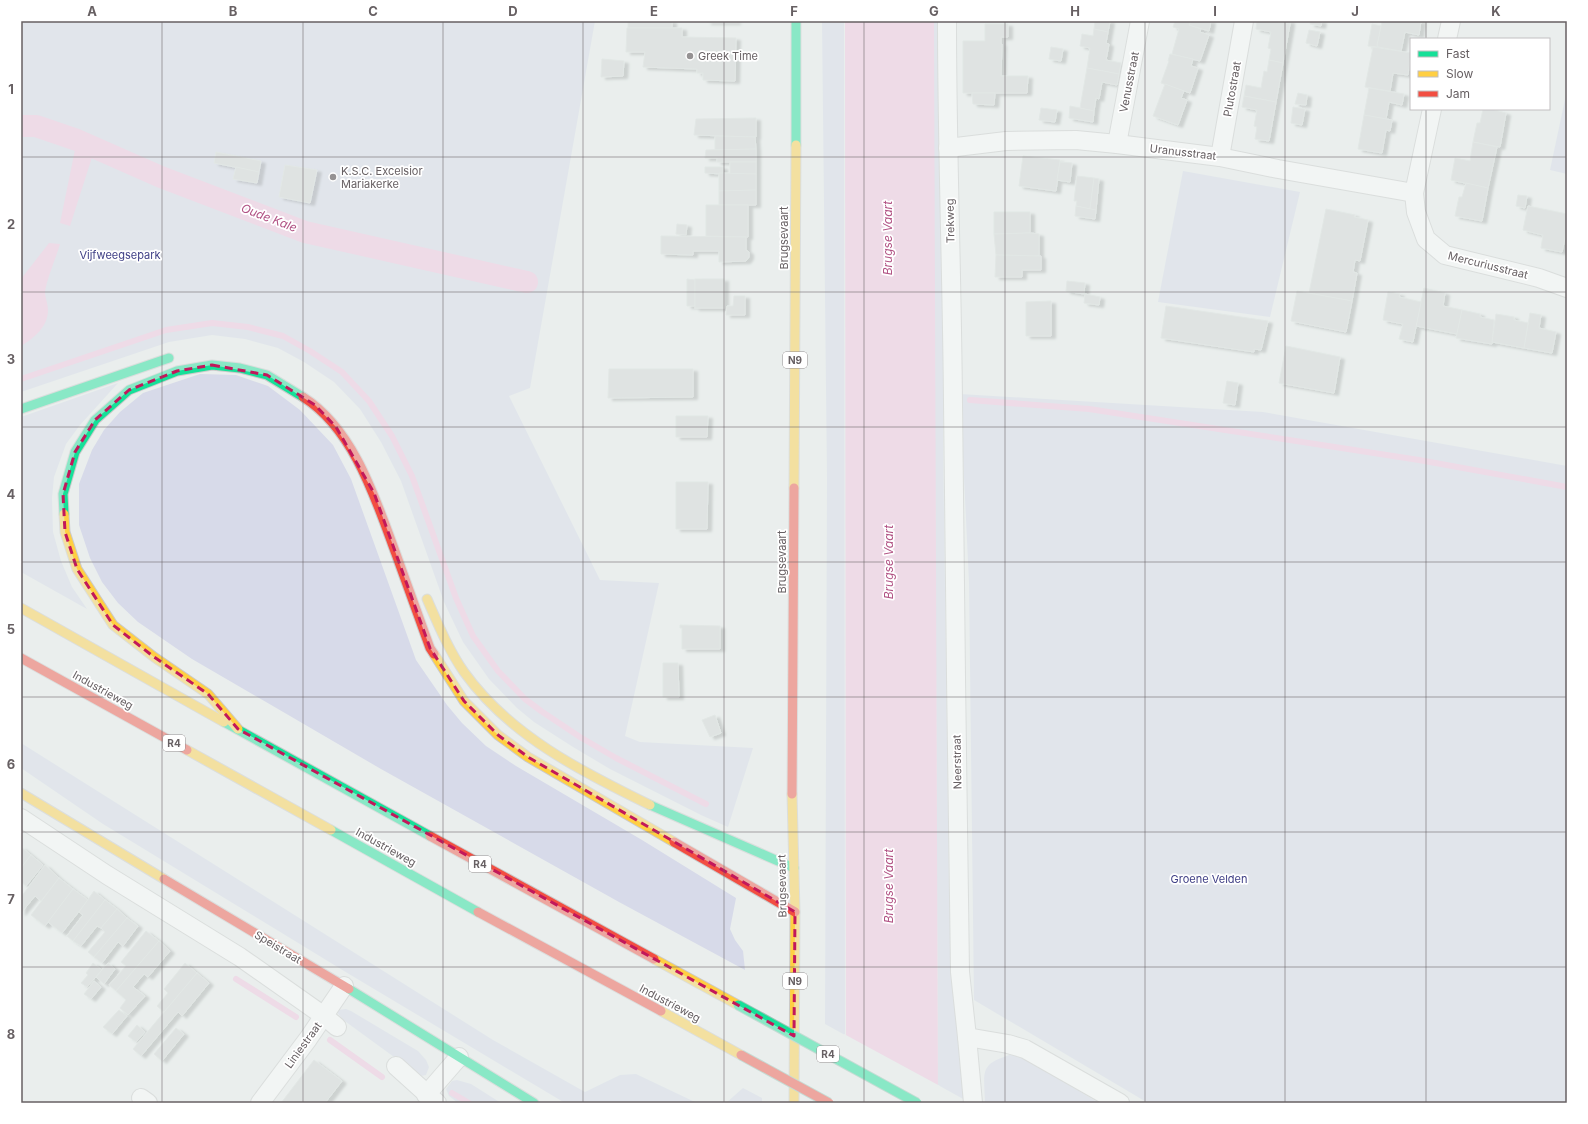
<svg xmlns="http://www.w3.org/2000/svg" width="1588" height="1124" font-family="Inter,sans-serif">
<defs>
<filter id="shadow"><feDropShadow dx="4.5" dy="2.5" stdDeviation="1" flood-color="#0004"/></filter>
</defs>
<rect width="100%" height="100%" fill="#eaeeed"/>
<g fill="#d7dae9">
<polygon points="21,21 595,21 530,388 509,396 600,580 659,583 625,736 640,742 753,748 728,827 701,815 610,769 573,747 534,722 517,708 489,679 463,642 444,602 401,481 381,442 360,409 334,382 304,362 278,348 245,339 212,335 169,342 21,392"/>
<polygon points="822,21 844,21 845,1035 825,1024 827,479"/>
<polygon points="933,21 940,21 944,216 943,438 949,890 953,993 965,1100 938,1085"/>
<polygon points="1567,90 1567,174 1550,170"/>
<polygon points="1183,171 1300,192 1270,317 1158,302"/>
<polygon points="200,374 236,375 268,386 300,410 333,445 351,479 416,660 447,705 462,723 486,746 516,766 642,840 736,898 730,929 735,940 743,951 745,970 619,902 381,769 192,659 138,622 118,603 102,582 90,558 79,525 79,484 92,450 104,430 120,412 143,393"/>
<polygon points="118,383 80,425 66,444 54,477 52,498 53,532 61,561 72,587 87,609 21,572 21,417"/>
<polygon points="960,394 1263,412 1567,466 1567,1103 1148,1103 974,1000 969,582"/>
<polygon points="21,743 493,1040 585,1092 620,1075 636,1074 697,1103 565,1103 349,974 103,824 21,768"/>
<polygon points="346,1009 351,1011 418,1051 426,1060 429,1067 426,1075 421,1076 416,1073 342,1019 337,1012 338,1010"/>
<path d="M1013,1054l11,4 75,45h-114c-1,-33 -6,-39 28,-49z"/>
<polygon points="457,1080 471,1084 501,1103 458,1103 449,1096 446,1089 452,1081"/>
<polygon points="743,1088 762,1098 762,1103 726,1103"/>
</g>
<g fill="#f3c3e0">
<polygon points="845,21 934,21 938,1103 846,1103"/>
<polygon points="77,140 95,148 70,226 60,223"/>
<path d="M49,243l11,1c-4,14 -13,34 -15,48 0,5 3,12 3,18 0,17 -14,28 -27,36v-67z"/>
</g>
<polygon fill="#eaeeed" points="844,1034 940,1086 940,1103 844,1103"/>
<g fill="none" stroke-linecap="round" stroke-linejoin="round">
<g stroke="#f3c3e0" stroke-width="6">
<polyline points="21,379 166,330 212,323 248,327 283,336 310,351 342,372 369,401 392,436 412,476 456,598 473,636 498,671 525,699 541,711 580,737 616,758 706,804"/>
<polyline points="970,400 1089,409 1419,460 1567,487"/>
<polyline points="236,979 296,1017"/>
<polyline points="330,1040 382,1077"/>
<polyline points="452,1093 469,1103"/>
</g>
<polyline stroke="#f3c3e0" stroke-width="22" points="21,126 36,126 77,140 161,177 305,232 527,282"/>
</g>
<g fill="#d3d5d4" stroke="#d9dedc" filter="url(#shadow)">
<rect x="628" y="21" width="44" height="7"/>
<rect x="707" y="21" width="29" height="1"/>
<polygon points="1095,21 1110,21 1108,32 1094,29"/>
<polygon points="1175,21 1191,21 1189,25 1201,29 1200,32 1209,35 1200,61 1172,54 1179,29 1173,27"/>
<polygon points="1191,21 1211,21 1209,31 1189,25"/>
<polygon points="1257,21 1275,21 1290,24 1283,63 1269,60 1271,49 1268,48 1271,32 1256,29"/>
<polygon points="1275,21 1290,21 1290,24"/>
<polygon points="1311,21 1322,21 1321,26 1310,24"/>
<polygon points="1382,21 1421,21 1419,35 1405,32 1401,51 1378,47 1377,45"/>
<polygon points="985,24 1008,24 1008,37 1001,37 1001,44 1002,44 1001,76 1028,76 1027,93 963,93 963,41 985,41"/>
<polygon points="1372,24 1381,26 1377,45 1378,47 1368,46"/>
<polygon points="627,28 682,28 682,37 736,38 735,81 703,80 703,73 697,73 697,69 643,67 645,52 626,52"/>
<polygon points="1094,29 1108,32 1106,43 1109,44 1106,60 1121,63 1119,74 1087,68 1090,48 1080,46 1082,34 1093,36"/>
<polygon points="1309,30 1320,32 1317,46 1306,43"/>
<polygon points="1051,47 1063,49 1061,61 1049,59"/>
<polygon points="1373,47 1411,53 1408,75 1393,73 1390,91 1365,87"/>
<polygon points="1170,54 1193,59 1191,66 1198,68 1190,93 1161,83 1169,61 1168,61"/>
<polygon points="602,59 624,61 623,76 601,77"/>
<polygon points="1269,60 1283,63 1276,102 1244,96 1246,85 1261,88 1264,71 1267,72"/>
<polygon points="1087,68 1119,74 1117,85 1102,82 1099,99 1096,98 1094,111 1080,108"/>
<polygon points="1165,84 1184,91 1181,98 1187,100 1178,125 1153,116"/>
<polygon points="1369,88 1404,94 1402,105 1389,102 1386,119 1364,115"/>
<polygon points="972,93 995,93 994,105 973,104"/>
<polygon points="1298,93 1307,95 1306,105 1295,104"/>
<polygon points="1244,96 1276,102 1269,141 1255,139 1257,127 1254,126 1257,110 1242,107"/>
<polygon points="1070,106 1094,111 1093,122 1069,118"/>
<polygon points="1293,107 1305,109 1302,125 1291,123"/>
<polygon points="1041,108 1057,110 1055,122 1039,120"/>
<polygon points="1483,109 1491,109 1506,113 1500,147 1473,142 1477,123 1480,123"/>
<polygon points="1364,115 1392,120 1390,131 1386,130 1382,153 1358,149"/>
<polygon points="756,118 756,137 694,135 696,119"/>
<polygon points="715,136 755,137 756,149 715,150"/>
<polygon points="1473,142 1497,147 1488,188 1451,180 1455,158 1470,161"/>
<polygon points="756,149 756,162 717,162 717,158 705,158 706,150"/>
<polygon points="216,152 261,161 259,172 214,163"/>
<polygon points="1023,156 1060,160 1056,191 1019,186"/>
<rect x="730" y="162" width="26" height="12"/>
<polygon points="1060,162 1072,163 1070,182 1057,180"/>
<polygon points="285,165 317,170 310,203 279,197"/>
<polygon points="236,167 259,172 257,183 233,179"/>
<polygon points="705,167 723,167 723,174 705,173"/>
<polygon points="719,173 756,174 756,190 719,191"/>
<polygon points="1077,176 1094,178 1090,209 1076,206 1077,201 1074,201"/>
<polygon points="1094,178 1099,179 1096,210 1090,209"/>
<polygon points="1466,183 1488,188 1482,221 1455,216 1459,197 1462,197"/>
<polygon points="756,190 756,205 719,205 719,191"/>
<polygon points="1518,195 1527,196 1525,208 1516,206"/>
<polygon points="706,205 748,205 748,237 706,236"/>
<polygon points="1076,206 1096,210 1095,219 1075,216"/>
<polygon points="1528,206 1567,214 1567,229 1562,252 1541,248 1543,235 1523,230"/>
<polygon points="1326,209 1355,215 1354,217 1368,220 1360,261 1355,260 1353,272 1357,273 1352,301 1309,293"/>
<polygon points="994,212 1030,212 1030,233 994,234"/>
<polygon points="677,224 687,225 686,235 676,234"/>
<polygon points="1030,233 1039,234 1039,256 996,255 994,234"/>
<polygon points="661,236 746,237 746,250 749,252 749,257 746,261 719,262 719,251 693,251 693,255 661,254"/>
<polygon points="996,255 1041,256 1041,270 1022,270 1022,277 995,277"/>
<polygon points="687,279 695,280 695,306 687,306"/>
<rect x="695" y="279" width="29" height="29"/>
<polygon points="1067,281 1085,283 1084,294 1066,291"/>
<polygon points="1424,288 1445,293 1443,306 1462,310 1457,334 1416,326"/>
<polygon points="1297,291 1352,301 1346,332 1291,321"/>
<polygon points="1388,292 1400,294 1399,297 1421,302 1413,342 1399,339 1403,324 1383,320"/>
<polygon points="1085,294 1100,297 1099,305 1084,303"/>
<polygon points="734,296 745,296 745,315 726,315 727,306 733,306"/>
<polygon points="1051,301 1051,336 1026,336 1026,302"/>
<polygon points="1166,306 1268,321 1261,350 1254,349 1254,352 1161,338"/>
<polygon points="1462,310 1480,314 1480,317 1494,320 1492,344 1456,338"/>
<polygon points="1530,313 1541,315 1539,328 1556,332 1552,353 1524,348"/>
<polygon points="1496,314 1514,317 1514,320 1528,323 1524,348 1492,342"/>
<polygon points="1286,346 1340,357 1334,393 1279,383"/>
<polygon points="609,369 693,369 693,397 608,398"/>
<polygon points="1227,381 1238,383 1235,405 1223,403"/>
<polygon points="676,416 708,416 707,437 676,437"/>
<polygon points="676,482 708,482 707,529 676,529"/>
<polygon points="680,625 720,626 720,649 682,649 682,628 680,628"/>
<polygon points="663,663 678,663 679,697 663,697"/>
<polygon points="715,715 721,733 710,737 702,720"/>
<polygon points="21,847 31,855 21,868"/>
<polygon points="31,855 43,865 26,886 21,882 21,868"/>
<polygon points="45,865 59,878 41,901 35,896 21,913 21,897"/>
<polygon points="59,878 73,889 45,926 31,915"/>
<polygon points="73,889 88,900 62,933 48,922"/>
<polygon points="94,891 105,900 73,941 67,936 83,915 79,912"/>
<polygon points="105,900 117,909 101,928 97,926 81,946 73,941"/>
<polygon points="117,909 127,918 94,957 88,952 105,932 101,928"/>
<polygon points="127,918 138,926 123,946 118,942 102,963 94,957"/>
<polygon points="146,931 159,941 116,991 109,985 126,966 121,962"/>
<polygon points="159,941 170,951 148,977 144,974 133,987 145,996 128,1015 120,1008 126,1000 116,991"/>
<polygon points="93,963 102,970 87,987 81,983 88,975 86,973"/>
<polygon points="108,963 115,969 104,984 96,977"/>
<polygon points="185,963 197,973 164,1012 157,1006 168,993 164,989"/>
<polygon points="197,973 209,983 182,1016 178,1012 141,1056 133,1049"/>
<polygon points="94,981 101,987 91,999 84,994"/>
<polygon points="119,1010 127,1016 112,1034 103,1027"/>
<polygon points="137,1025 145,1032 136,1042 128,1036"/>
<polygon points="176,1028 184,1034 162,1061 154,1054"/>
<polygon points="314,1060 342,1081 325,1103 281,1103"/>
</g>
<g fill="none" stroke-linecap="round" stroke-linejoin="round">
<g stroke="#c9c9c9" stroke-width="20">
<g id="street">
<path d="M947,21c0,127 5,255 6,382 2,190 4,379 7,569l7,65 6,66"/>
<polyline points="1447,39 1451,21"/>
<polyline points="1432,109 1414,193 1416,212 1426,239 1445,255 1539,278 1567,288"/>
<polyline points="1117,144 1140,21"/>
<polyline points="948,148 1006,141 1076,140 1117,144 1220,157 1278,169 1414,193"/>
<polyline points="1220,157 1244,21"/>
<polyline points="21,818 107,875 240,957 324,1016 337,1027"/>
<polyline points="967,1037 1008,1044 1025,1049 1120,1103"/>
<polyline points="396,1066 437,1103"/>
<polyline points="426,1095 459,1057"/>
<polyline points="141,1098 148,1103"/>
<polyline points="260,1103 308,1039 344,986"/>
</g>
</g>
<g stroke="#cbcaca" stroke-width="11">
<g id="fast">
<polyline points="796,145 796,21"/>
<polyline points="21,409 169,358"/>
<polyline points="64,514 63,494 75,452 95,420 129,390 177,371 212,365 240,368 267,375 303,397"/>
<polyline points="224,722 430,836"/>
<polyline points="650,805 794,868"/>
<polyline points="331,830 478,912"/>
<polyline points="349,989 534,1103"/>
</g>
</g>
<g stroke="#cbcaca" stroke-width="11">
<g id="slow">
<polyline points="794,488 796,145"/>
<polyline points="64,514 65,532 77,569 113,625 154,657 208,694 238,729"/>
<path d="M427,599c11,25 21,50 37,73 45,63 118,100 186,133"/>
<polyline points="21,608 224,722"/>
<polyline points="434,654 464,701 498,735 528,757 674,842"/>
<polyline points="187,750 331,830"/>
<polyline points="21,793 164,879"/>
<polyline points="792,794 795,912 794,1103"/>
<polyline points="654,959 738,1005"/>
<polyline points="661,1011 741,1055"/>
</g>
</g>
<g stroke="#cbcaca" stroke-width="11">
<g id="jam">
<path d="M303,397c51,32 73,103 93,157 11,31 23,63 34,94l4,6"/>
<polyline points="21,658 187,750"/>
<polyline points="792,794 794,488"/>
<polyline points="430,836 654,959"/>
<polyline points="674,842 795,912"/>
<polyline points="164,879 349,989"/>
<polyline points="478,912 661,1011"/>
</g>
</g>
<use href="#street" stroke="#fcfcfc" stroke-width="18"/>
<use href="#fast" stroke="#16e098" stroke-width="9"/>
<use href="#slow" stroke="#ffcf43" stroke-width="9"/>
<use href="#jam" stroke="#f24e42" stroke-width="9"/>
<g stroke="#9ac3b5" stroke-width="11" stroke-linecap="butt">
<polyline id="fast-bridge" points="738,1005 917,1103"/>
</g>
<g stroke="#9ac3b5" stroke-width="11" stroke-linecap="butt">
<polyline id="jam-bridge" points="741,1055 829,1103"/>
</g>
<use href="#fast-bridge" stroke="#16e098" stroke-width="9"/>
<use href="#jam-bridge" stroke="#f24e42" stroke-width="9"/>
</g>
<path d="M0 0H1588V1124H0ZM212,365l55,10 48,30 21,22 38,66 56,155 34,53 34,34 30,22 267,155 -1,124 -556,-307 -30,-35 -54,-37 -41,-32 -36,-56 -12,-37 -2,-38 12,-42 20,-32 34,-30 48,-19z" fill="#eaeeed" fill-opacity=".55" fill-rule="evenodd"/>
<path fill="none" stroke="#c2185b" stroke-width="3" stroke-dasharray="8 5" stroke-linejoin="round" d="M212,365l55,10 48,30 21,22 38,66 56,155 34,53 34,34 30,22 267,155 -1,124 -556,-307 -30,-35 -54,-37 -41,-32 -36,-56 -12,-37 -2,-38 12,-42 20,-32 34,-30 48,-19z"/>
<path fill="none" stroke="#676063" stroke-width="1" stroke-opacity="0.55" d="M162,21v1082M303,21v1082M443,21v1082M583,21v1082M724,21v1082M864,21v1082M1005,21v1082M1145,21v1082M1285,21v1082M1426,21v18M1426,109v994M21,157h1546M21,292h1546M21,427h1546M21,562h1546M21,697h1546M21,832h1546M21,967h1546"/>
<g fill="#959293" stroke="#fff" stroke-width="1.5">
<circle cx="690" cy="56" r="4"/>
<circle cx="333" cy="177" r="4"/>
</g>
<g text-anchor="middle" stroke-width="3.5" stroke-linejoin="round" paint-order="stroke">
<g fill="#fff" stroke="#959092" stroke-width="1">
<rect x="783" y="352" width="24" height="16" rx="3"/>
<rect x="163" y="735" width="22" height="16" rx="3"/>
<rect x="469" y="856" width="22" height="16" rx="3"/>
<rect x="783" y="973" width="24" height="16" rx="3"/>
<rect x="817" y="1046" width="22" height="16" rx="3"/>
</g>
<g font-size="10" font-weight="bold" fill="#676063">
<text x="795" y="364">N9</text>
<text x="174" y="747">R4</text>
<text x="480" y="868">R4</text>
<text x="795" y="985">N9</text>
<text x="828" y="1058">R4</text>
</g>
<g font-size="11" fill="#676063" stroke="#fff" text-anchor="start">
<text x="698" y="60">Greek Time</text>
<text x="341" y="175">K.S.C. Excelsior<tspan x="341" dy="13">Mariakerke</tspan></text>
</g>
<g font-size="11" fill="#676063" stroke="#fff">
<text transform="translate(1129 82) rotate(-79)" y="4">Venusstraat</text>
<text transform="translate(1232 89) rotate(-80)" y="4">Plutostraat</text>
<text transform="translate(1183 152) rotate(7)" y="4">Uranusstraat</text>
<text transform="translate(950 221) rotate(-91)" y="4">Trekweg</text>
<text transform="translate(784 238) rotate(-90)" y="4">Brugsevaart</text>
<text transform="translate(1488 265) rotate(14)" y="4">Mercuriusstraat</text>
<text transform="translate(782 562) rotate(-90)" y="4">Brugsevaart</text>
<text transform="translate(103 690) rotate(29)" y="4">Industrieweg</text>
<text transform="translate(957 762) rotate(-91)" y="4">Neerstraat</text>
<text transform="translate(386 847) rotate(29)" y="4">Industrieweg</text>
<text transform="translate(782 886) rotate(-91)" y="4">Brugsevaart</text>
<text transform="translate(278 947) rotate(31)" y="4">Speistraat</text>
<text transform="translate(670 1003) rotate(28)" y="4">Industrieweg</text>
<text transform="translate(303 1045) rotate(-54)" y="4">Liniestraat</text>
</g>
<g font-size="11" fill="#404086" stroke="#fff">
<text x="120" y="259">Vijfweegsepark</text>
<text x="1209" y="883">Groene Velden</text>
</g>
<g font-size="12" font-style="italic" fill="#b15284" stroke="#fff">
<text transform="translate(269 218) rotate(21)" y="4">Oude Kale</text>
<text transform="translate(888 238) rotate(-90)" y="4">Brugse Vaart</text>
<text transform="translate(889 562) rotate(-90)" y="4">Brugse Vaart</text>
<text transform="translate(889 886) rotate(-90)" y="4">Brugse Vaart</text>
</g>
</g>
<rect width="1588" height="1124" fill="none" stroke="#ffffff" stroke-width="44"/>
<rect x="1410" y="38" width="140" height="72" fill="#ffffff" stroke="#c2bfc1"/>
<rect x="1418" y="51" width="20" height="6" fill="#16e098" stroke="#c2bfc1"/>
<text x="1446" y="58" font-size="12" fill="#676063">Fast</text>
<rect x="1418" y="71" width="20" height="6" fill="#ffcf43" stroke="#c2bfc1"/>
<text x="1446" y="78" font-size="12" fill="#676063">Slow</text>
<rect x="1418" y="91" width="20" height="6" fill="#f24e42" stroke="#c2bfc1"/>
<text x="1446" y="98" font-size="12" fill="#676063">Jam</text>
<rect x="22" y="22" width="1544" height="1080" fill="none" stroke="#676063" stroke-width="1.5"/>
<g font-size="13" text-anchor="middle" font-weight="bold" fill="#676063">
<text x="92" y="16">A</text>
<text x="233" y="16">B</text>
<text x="373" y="16">C</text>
<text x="513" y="16">D</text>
<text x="654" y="16">E</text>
<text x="794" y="16">F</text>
<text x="934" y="16">G</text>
<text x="1075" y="16">H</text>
<text x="1215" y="16">I</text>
<text x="1355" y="16">J</text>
<text x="1496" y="16">K</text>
<text x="11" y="94">1</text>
<text x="11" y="229">2</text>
<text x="11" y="364">3</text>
<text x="11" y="499">4</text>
<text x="11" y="634">5</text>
<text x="11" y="769">6</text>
<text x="11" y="904">7</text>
<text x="11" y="1039">8</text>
</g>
</svg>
